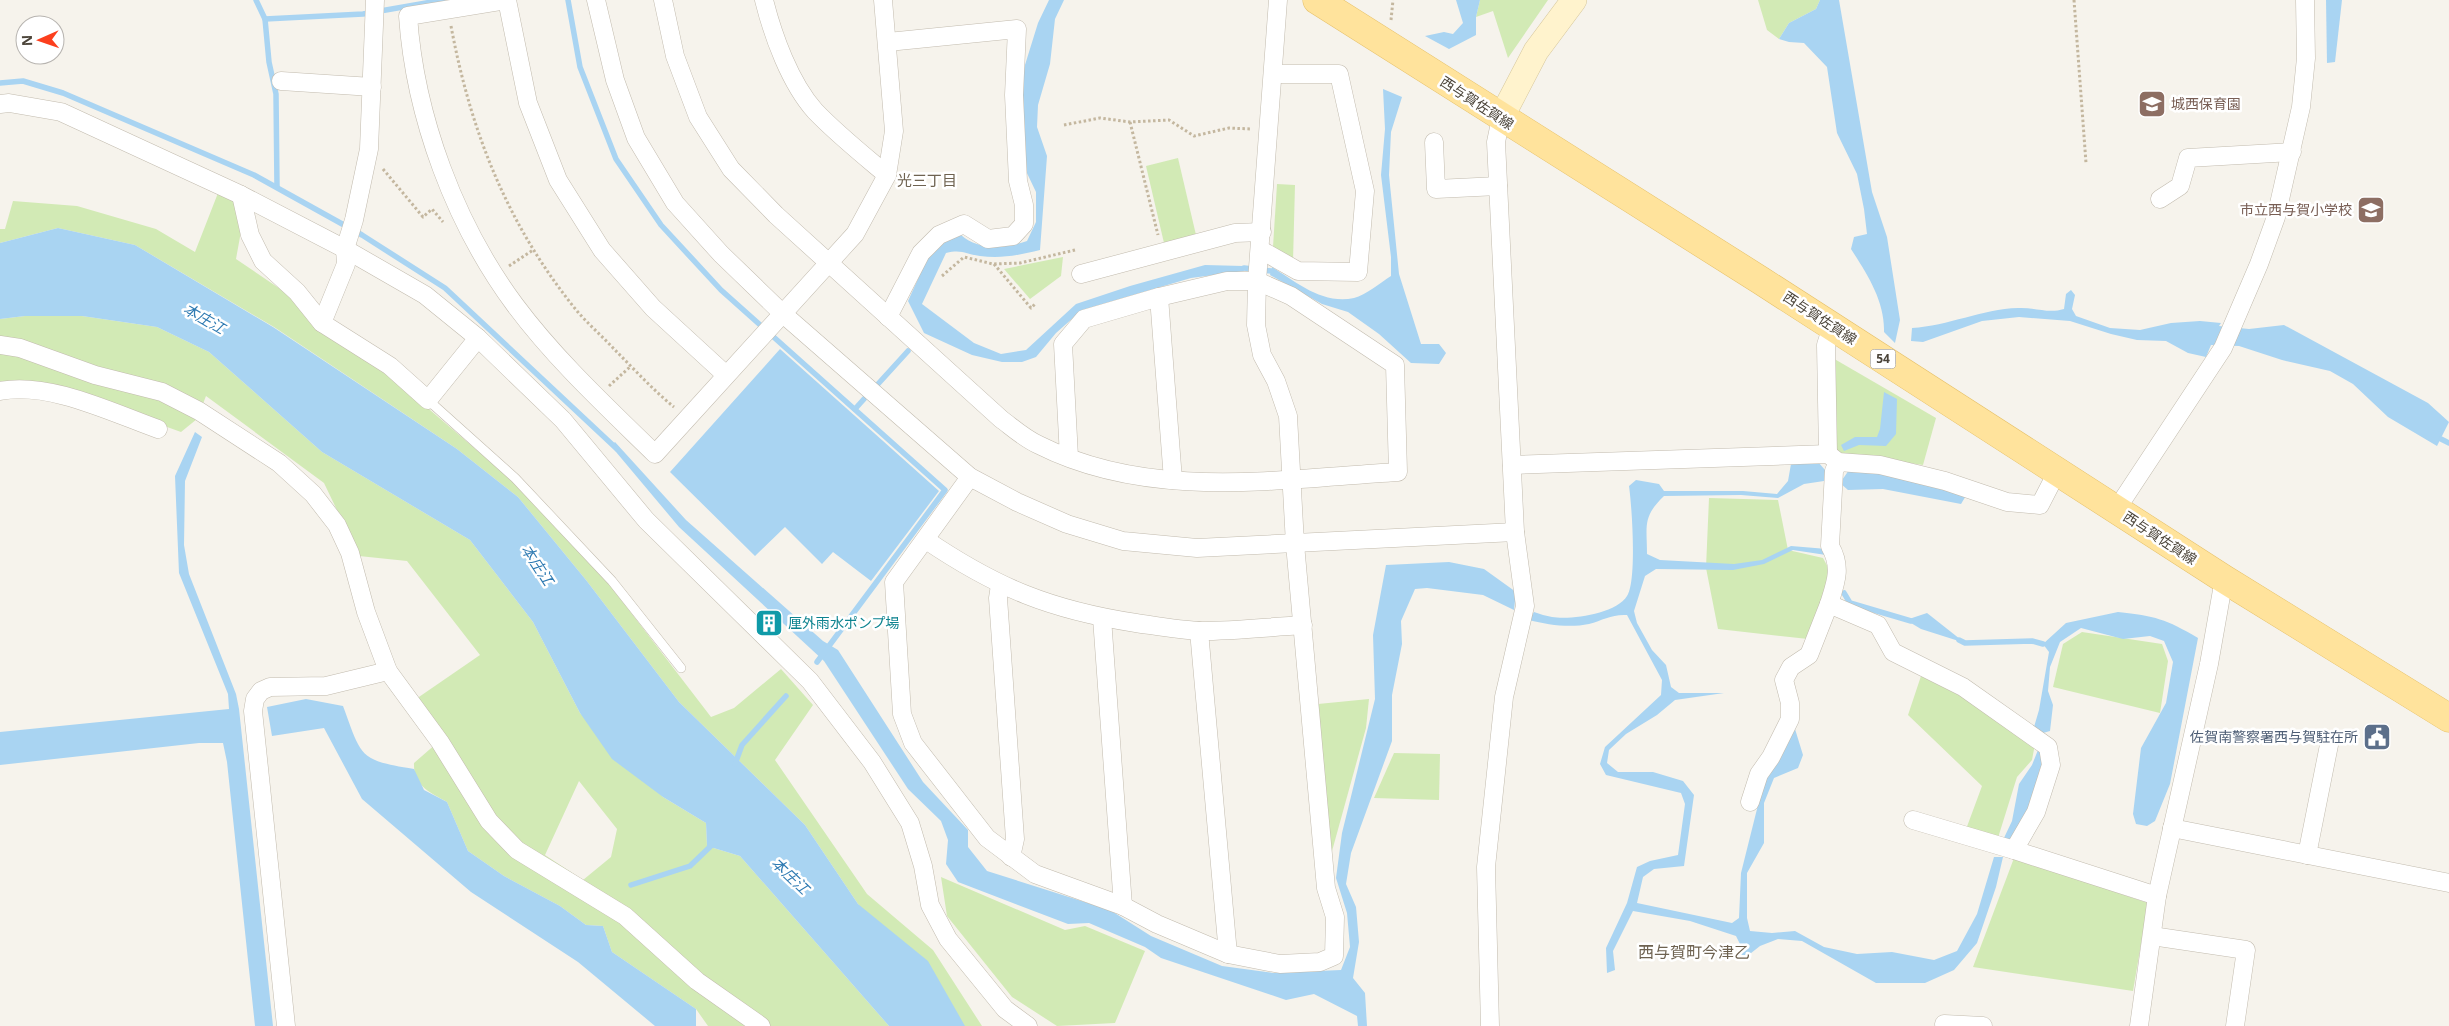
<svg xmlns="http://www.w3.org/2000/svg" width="2449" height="1026" font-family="'Noto Sans','Noto Sans JP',sans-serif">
<rect width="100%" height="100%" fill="#f6f3ec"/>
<g fill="#d2eab5" fill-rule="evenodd">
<polygon points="1480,0 1548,0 1508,58 1493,11 1476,17"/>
<polygon points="1758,0 1820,0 1816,9 1789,23 1779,39 1767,30"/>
<polygon points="1178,158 1196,235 1164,243 1146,166"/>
<polygon points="1277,184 1295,185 1293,262 1273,247"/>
<polygon points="218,193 234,200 242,226 236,259 295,299 310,323 387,373 516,484 609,584 711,717 734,708 781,669 813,705 775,760 867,894 933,950 982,1026 950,1026 858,904 805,825 679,702 586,580 518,497 457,449 274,327 135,245 58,228 0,243 0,229 5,229 13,201 77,206 156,229 195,252"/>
<polygon points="1063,257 1061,276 1030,299 1004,269"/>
<path d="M25,316h57l75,11 52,25 113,100 148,88 63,82 47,91 83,84 43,26 1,23 33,10 149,170h-181l-12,-17 -84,-57 -9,-26 -17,-1 -26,-19 -56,-30 -36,-25 -21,-49c-16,-9 -34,-16 -33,-39l31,-27 -29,-37 64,-44 -73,-94 -48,-5 -35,-73 -118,-87 -9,23 -16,13 -136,-49 -45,-1v-63zM579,781l38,48 -6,28 -28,23 -38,-25z"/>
<polygon points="1831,357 1936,418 1923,465 1835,452"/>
<polygon points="1709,498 1778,500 1788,550 1823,558 1832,575 1808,639 1718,629 1706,568"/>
<polygon points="2082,632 2162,644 2168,661 2160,713 2053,687 2063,644"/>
<polygon points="1923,670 2035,744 2032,760 2017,777 1997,841 1965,832 1982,786 1908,715"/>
<polygon points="1369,699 1366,728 1329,862 1318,704"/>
<polygon points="1394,753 1440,754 1439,800 1374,798"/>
<polygon points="2014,858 2148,903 2133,991 1973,967"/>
<polygon points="941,877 1065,930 1085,926 1145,951 1115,1023 1057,1026 1012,997 947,916"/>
</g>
<g fill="#a9d4f2">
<path d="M1049,0h15l-9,19 -5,45 -12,41 -1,22 10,29 -7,94c-20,5 -39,9 -60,6 -15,-2 -18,-7 -34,-3l-24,51 52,39 27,11 25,-4 50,-46 54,-18 75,-21 38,1 1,5 -53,7 -109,32 -26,23 -20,24 -14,5h-20l-30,-7 -48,-22 -16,-32 20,-44 15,-16 18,-6c18,16 45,13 66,6l9,-19v-30l-11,-23 -5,-88 18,-58z"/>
<polygon points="1456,0 1480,0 1476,17 1476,35 1449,49 1425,36 1444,32 1453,34 1463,23"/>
<path d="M1820,0h19l33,192 15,45 13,83 -5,23 -11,-11c1,-31 -17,-58 -33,-83l3,-12 13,-3 -3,-25 -7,-35 -20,-41 -10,-66 -23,-24 -15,-1 -10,-3 10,-16 27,-14z"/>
<polygon points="2326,0 2342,0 2335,62 2327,63"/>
<path d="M1383,89l19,8 -11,35 -2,43 10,99 22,70h18l7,9 -7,11 -28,-1 -32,-29 -31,-22 -26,-8 -52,-29 2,-8c24,15 51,38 82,31 12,-3 26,-15 37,-22v-19l-10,-82 4,-46z"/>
<polygon points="58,228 135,245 273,327 457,449 518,497 586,580 679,702 805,825 858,904 928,961 965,1026 889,1026 740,856 707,846 706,823 663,797 612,759 580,713 533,622 470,540 322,452 209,352 157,327 82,316 25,316 0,319 0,243"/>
<path d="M2071,290l4,5 -3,14 4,7 34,12 30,2 31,-7 29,-2 21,2 -2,3 30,3 35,-4 144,78 21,19 -12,24 -49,-29 -35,-33 -23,-13 -48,-11 -43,-14 -28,-1 -5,12 -18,-4 -22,-12 -29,-1 -26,-6 -41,-13 -51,-4 -37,4 -59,21 -12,-1 1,-13c36,-2 70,-19 106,-20 16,-1 30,6 46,1l2,-15z"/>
<polygon points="780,349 939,491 871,581 833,552 822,564 785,527 755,556 670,472"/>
<polygon points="1884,392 1897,399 1896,434 1886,446 1859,445 1844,451 1841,445 1855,437 1877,437 1880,429"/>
<polygon points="195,432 202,437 185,481 184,545 189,574 236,694 239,709 273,1026 255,1026 227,762 223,743 199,743 0,765 0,732 229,709 228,694 179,573 175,476"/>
<polygon points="615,442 686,520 823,641 838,650 923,782 968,830 968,847 987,871 1110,910 1151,936 1222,966 1273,973 1341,970 1350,947 1347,913 1336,878 1342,833 1375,699 1373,635 1386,565 1449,562 1484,569 1516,592 1514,610 1483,595 1427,588 1415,589 1401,621 1402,644 1392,695 1392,741 1351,853 1346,884 1356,907 1359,942 1353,978 1365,993 1367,1026 1358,1026 1357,1016 1314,994 1286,1000 1161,958 1145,947 1089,923 1068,924 958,882 946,864 948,840 941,821 908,789 824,661 679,527 611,446"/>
<path d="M1819,463l6,7 -1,11 -20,3 -26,14 -37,-3 -77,1c-22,21 -17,30 -17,58l13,6 74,4 28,-4 29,-14 36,3 -1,6 -33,-5 -29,14 -31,6 -77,-1 -11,7 -11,35 3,12 15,27 14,15 5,22 8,6h45l-49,7 -18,15 -31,19 -17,16 -2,13 11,9h35l30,9 11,14 -10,71 -30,3 -11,8 -6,26 95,20 7,-5 2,-45 17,-68 10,-31 27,-45 8,26 -5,13 -24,10 -10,25v40l-17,30v45l3,13 22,2 23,-2 29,16 33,7 35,-2 42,8 23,-9 20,-37 17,-57h9l-7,30 -19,56 -23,27 -29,13h-49l-74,-42 -24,-2 -18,7 -19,15 1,-13 -6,-12 -46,-15 -57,-10 -20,40 2,19 -8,3 -1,-25 21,-45 10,-36 13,-6 28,-6 7,-51 -4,-11 -75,-18 -6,-11 5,-17 56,-52 1,-15 -35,-65c-15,-1 -24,5 -38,9 -19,4 -41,1 -60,-4l5,-8c6,2 12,4 18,5 19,3 64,-3 75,-21 10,-15 5,-89 2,-110l7,-6 23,4 5,7h79l34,3 11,-13 3,-17z"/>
<polygon points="1849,470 1876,470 1967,494 1961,504 1883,489 1848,490 1840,483"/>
<path d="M2118,612c37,4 48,7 80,26l-28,146 -15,37 -8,5 -11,-2 -3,-10 8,-66 25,-45 7,-41 -9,-21 -14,-5 -27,3 -42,-11 -21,14 -10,25 -2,24 5,14 -3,26 -7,2 -9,-6 5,-17 10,-58 -6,-8 23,-21z"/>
<polygon points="1927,613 1965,643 1921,629 1906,620"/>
<path d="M306,699l37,7c19,51 15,54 71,63l10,21 23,12 21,49 36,25 56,30 26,19 17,1 9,26 84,57v17h-41l-77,-64 -107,-70 -109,-93 -38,-71 -52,8 -5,-29z"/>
<polygon points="2038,750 2046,755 2027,822 2009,842 2003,840 2012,821 2019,784 2032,765"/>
</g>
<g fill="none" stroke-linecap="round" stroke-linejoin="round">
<g stroke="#a9d4f2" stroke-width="5.5">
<polyline points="256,0 265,19 363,14 443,0"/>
<polyline points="568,0 580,67 616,159 661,225 721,290 945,490 817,662"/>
<polyline points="265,19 269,62 276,94 277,187"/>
<polyline points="0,83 23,81 63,93 254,175 362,235 445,288 617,449"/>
<polyline points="1244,268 1271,271"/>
<polyline points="878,384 908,351"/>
<polyline points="855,409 864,399"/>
<polyline points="2441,439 2449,443"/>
<polyline points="1844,593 1850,603 1911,621"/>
<polyline points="1959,640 1965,643 2032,641 2043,644"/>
<polyline points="735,764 742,745 786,696"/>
<polyline points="631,885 690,866 714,843"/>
</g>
<g stroke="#c2bbae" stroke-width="10">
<polyline id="lane" points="428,400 515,478 612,581 681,668"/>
</g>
<g stroke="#c2bbae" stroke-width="19">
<g id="street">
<path d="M506,0l-98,16c7,101 47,208 107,289 41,55 92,102 140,149l200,-220 32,-59 7,-44 -11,-131"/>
<polyline points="507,0 528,103 558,180 602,250 653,308 726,375"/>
<polyline points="596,0 615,80 636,138 675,203 721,254 782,313 970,477 1017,502 1067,524 1123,541 1197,548 1515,532"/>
<path d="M663,0l12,56 23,61 33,52 45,46 225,204c12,9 24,20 38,26 111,56 240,34 359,27l-3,-107 -104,-69 -34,-15h-30l-68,16 -75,22 -21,25 6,113"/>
<path d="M764,0c9,36 26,83 51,111 22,23 47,43 72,64"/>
<polyline points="888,42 1017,29 1014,95 1018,181 1024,205 1024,224 1013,236 988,239 964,224 939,235 921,253 888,317"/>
<polyline points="281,81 372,87"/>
<polyline points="0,104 9,103 61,112 241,195 345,249 425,295 478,338 563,420 646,520 810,681 872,762 910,823 923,866 930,905 948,939 1005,1009 1028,1026"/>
<polyline points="1434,142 1436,189 1498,186"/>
<polyline points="241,195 250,235 263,261 297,292 322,323 390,366 428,400 478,338"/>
<polyline points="2160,199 2180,186 2188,158 2292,152"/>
<polyline points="1261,250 1298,271 1358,272 1365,191 1339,74 1274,74"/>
<polyline points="1081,274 1235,233 1262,232"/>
<polyline points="1159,297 1173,480"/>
<polyline points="322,323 346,264 345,249 354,220 369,149 375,0"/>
<polyline points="0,345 20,348 95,375 162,392 199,411 279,463 313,494 337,525 350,553 366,612 388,671 440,742 489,821 517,850 625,916 697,981 761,1026"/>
<path d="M0,391c48,-10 113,22 158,38"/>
<polyline points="1828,454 1826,345 1832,326"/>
<path d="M1838,462l-4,9 -4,75c12,21 6,36 -1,58l49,21 15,27 70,35 85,60 3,18 -15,47 -22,38 143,46"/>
<polyline points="1512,465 1828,454 1838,462 1880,465 1945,481 2007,502 2040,505 2057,472"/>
<polyline points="970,477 894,582 902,714 913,743 987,838 1035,874 1123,906 1157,924 1228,954 1280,964 1320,962 1334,956 1335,917 1326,888 1295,544 1288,416 1276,381 1262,355 1256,325 1257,281 1278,0"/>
<polyline points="2116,510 2223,348 2259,264 2276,217 2301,107 2306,58 2305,0"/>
<path d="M926,540c71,48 125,70 210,83 21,3 43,7 64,8 35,0 69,-4 103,-6"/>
<polyline points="1000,585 998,598 1015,839 1011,857"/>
<polyline points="1102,618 1123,906"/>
<polyline points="1199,631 1228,954"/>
<polyline points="1750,802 1759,774 1771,757 1790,719 1790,703 1784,680 1791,667 1809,655 1829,604"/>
<polyline points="1913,820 2014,850"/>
<polyline points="2172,828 2449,883"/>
<polyline points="2307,855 2330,740"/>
<polyline points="2152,936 2246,950 2235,1026"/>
<polyline points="1944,1024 1983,1026"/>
<polyline points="286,1026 253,711 255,699 261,691 270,687 326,686 388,671"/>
<polyline points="1490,1026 1486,867 1504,697 1525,606 1515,532 1496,142 1501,118"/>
<polyline points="2139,1026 2157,896 2209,664 2224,579"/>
</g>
</g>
<g stroke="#d6c79b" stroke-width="26">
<polyline id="secondary" points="1501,118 1536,51 1574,0"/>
</g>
<g stroke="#e6c16a" stroke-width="29">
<polyline id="primary" points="1317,0 1760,280 2224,579 2449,718"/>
</g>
<g stroke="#c4b79f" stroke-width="3" stroke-dasharray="2.5 2.5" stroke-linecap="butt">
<polyline points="2074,0 2086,163"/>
<polyline points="1391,20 1393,0"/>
<path d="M451,26c20,107 57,200 126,285 11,13 25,25 37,38 19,19 39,41 60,58"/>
<polyline points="1130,122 1158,235"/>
<polyline points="1064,125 1100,118 1130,122 1169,120 1194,136 1229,128 1251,129"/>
<polyline points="383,169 423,217 432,209 443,222"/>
<polyline points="994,264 1031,308 1036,303"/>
<polyline points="509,266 533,250"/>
<polyline points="942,276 964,257 993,264 1020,263 1075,250"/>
<polyline points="609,386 631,366"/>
</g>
<use href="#lane" stroke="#fff" stroke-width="9"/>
<use href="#street" stroke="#fff" stroke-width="18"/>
<use href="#secondary" stroke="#fff3cd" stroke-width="25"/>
<use href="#primary" stroke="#ffe39c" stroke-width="28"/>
</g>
<defs>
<g id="school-square" transform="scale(1.4375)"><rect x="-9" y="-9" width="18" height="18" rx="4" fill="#8d6e63" stroke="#fff"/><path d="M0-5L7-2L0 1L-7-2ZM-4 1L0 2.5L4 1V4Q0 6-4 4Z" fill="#fff"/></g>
<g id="building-square" transform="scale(1.4375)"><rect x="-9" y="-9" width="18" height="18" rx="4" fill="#0f9aa8" stroke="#fff"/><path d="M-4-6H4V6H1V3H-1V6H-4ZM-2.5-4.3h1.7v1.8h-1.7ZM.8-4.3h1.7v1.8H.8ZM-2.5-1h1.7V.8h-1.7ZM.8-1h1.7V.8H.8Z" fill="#fff"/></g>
<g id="civic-square" transform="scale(1.4375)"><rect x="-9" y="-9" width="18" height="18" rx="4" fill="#5c6f8a" stroke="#fff"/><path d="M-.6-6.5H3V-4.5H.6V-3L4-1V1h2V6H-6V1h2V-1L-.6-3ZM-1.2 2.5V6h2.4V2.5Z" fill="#fff"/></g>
</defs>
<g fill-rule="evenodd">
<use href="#school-square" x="2152" y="104"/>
<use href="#school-square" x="2371" y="210"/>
<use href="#building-square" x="769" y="623"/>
<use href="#civic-square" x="2377" y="737"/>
</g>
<g text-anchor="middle" stroke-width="5" stroke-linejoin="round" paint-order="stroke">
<rect fill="#fff" stroke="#817c74" stroke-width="1" x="1870.5" y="349.5" width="25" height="19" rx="4"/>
<g font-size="12" font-weight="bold" fill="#4b4439">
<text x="1883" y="363">54</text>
</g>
<g font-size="14" fill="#4b4439" stroke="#fff">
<text transform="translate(1477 103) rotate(33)" y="5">西与賀佐賀線</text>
<text transform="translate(1820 318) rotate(33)" y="5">西与賀佐賀線</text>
<text transform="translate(2160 538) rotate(33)" y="5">西与賀佐賀線</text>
</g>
<g font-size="14" fill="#785e54" stroke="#fff" text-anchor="start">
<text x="2171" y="109">城西保育園</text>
<text x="2352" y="215" text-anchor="end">市立西与賀小学校</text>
</g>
<g font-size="14" fill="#0d838f" stroke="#fff" text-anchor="start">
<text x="788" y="628">厘外雨水ポンプ場</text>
</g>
<g font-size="14" fill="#4e5e75" stroke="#fff" text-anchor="end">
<text x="2358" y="742">佐賀南警察署西与賀駐在所</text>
</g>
<g font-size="15" fill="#6e6250" stroke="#fff">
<text x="927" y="186">光三丁目</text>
</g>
<g font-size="15" font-style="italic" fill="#2e7ab2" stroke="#fff">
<text transform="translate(204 319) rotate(30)" y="5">本庄江</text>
<text transform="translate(537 565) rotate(57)" y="5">本庄江</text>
<text transform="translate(790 876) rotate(44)" y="5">本庄江</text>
</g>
<g font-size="16" fill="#6e6250" stroke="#fff">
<text x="1694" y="958">西与賀町今津乙</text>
</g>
</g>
<g transform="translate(40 40) rotate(268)"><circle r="24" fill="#ffffff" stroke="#b7b4b0"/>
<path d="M0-4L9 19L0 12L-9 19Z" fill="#fc3f1d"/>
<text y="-8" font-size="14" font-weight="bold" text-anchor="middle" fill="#4b4439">N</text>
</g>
</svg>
